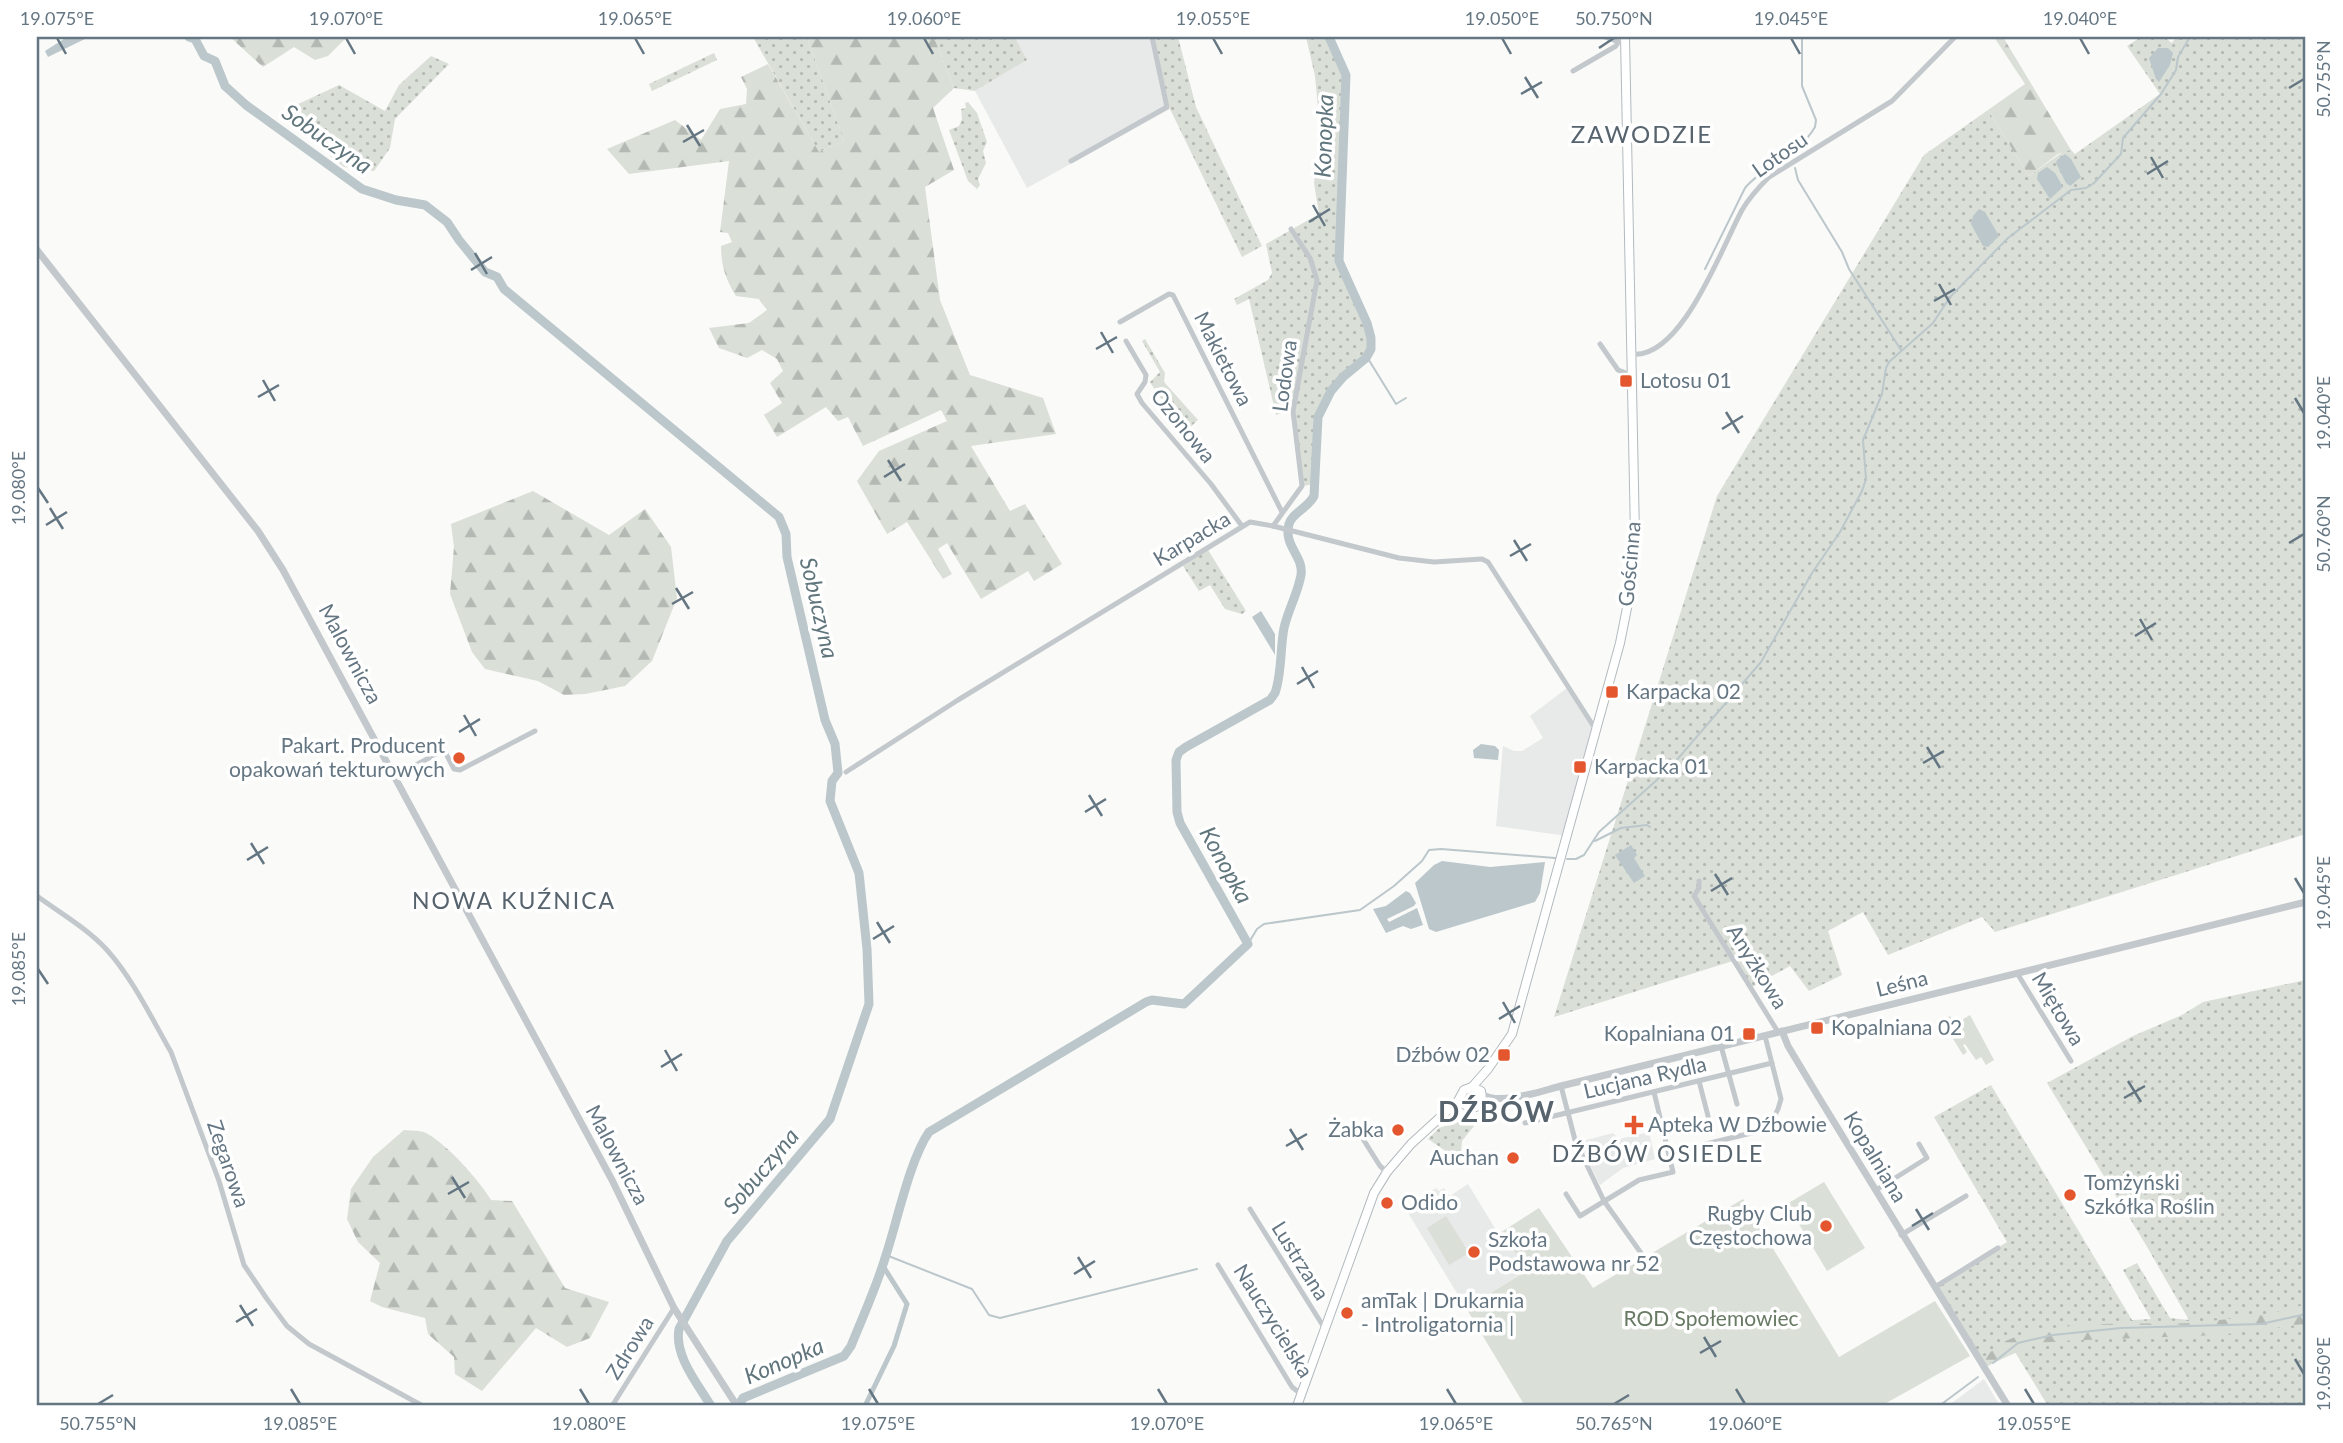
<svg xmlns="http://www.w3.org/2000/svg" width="2343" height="1443" font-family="Lato,sans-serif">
<defs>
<pattern id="grass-dots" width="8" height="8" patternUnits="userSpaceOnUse" patternTransform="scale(1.75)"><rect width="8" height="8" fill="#dadfd7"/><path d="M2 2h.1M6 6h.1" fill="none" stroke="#b4b9b4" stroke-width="1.8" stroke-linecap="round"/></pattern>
<pattern id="forest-firs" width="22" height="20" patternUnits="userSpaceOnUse" patternTransform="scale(1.75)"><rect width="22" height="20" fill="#dadfd7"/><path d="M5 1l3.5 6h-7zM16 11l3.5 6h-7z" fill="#b4b9b4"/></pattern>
</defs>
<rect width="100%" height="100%" fill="#fafaf8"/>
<g fill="#e8e9e9">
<polygon points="1015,37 1153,37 1170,109 1027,188 975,91 1027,60"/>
<polygon points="1567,688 1596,730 1567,836 1496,826 1503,746 1514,751 1522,751 1543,738 1530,716"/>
<polygon points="1649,1132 1655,1159 1623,1168 1600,1185 1579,1142 1613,1133 1619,1139"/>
<polygon points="1468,1184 1498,1233 1503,1231 1527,1270 1466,1308 1405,1208 1436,1188 1439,1191 1444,1188 1450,1196"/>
<polygon points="1984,1379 2000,1406 1948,1406"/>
</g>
<g fill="url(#grass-dots)">
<polygon points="753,37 807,37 844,141 819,152"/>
<polygon points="934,37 1015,37 1027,60 975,91 954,88"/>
<polygon points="1153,37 1178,37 1196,107 1262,246 1242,257 1170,109"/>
<polygon points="1306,37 1327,37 1344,77 1337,262 1366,326 1370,344 1368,352 1337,382 1319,406 1316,422 1313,484 1304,486 1294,409 1276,415 1249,299 1237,305 1234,299 1268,280 1272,273 1266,244 1319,214 1314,183 1321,139 1315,76"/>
<polygon points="2141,37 2164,37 2172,43 2176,37 2306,37 2306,834 1995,932 1982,917 1888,955 1863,912 1828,931 1842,975 1809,991 1790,966 1752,987 1736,960 1554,1017 1717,496 1924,155 1988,110 2029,176 2067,149 2071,150 2075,154 2160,94 2127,46"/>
<polygon points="714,53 717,60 652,91 649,84"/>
<polygon points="431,56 449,64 395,119 390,148 374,171 344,167 331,157 296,105 339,85 385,111 399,85"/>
<polygon points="968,102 977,113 987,142 983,151 986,163 978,179 980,185 977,189 968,181 949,130 959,126 962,119 961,109 966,108 965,103"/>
<polygon points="1145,339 1165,373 1164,382 1198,420 1188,429 1159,396 1150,382 1160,372 1142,341"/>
<polygon points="1208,550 1246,611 1242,614 1225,609 1210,585 1199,591 1183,566"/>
<polygon points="2306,980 2306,1406 2048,1406 2015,1352 1984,1368 1935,1287 2007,1242 1934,1117 1991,1085 2132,1320 2151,1319 2123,1270 2137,1263 2170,1318 2189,1320 2146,1245 2047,1083 2133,1036 2182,1015 2203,1002"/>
<polygon points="1473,1117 1474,1126 1462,1141 1461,1153 1450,1154 1428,1139 1439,1128"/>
</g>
<g fill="url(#forest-firs)">
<polygon points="230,37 347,37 328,56 315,60 294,47 263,67"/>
<path d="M807,37h127l20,51 -21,20 21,62 -29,17 15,113 30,75 73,23 13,36 -85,12 39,65 15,-7 37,60 -28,17 -6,-10 -47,28 -34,-56 -9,6 14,25 -9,5 -36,-57 -20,12 -30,-53 22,-30 68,-30 -6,-11 -78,36 -15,-29 -10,4 -12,-14 -49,30 -13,-22 18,-12 -12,-20 13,-12 -6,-12 -15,-9 -15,8 -28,-10 -10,-20 40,-5 18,-13 -8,-11 -23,-3c-10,-16 -15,-30 -15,-50l11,-4 -4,-9 -8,-1 9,-71 -100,13 -22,-25 68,-29 26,20 19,-31 26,-5 1,-15 -6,-12 27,-13 51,88 25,-11z"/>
<polygon points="1994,37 2003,37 2071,150 2058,154 2029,176 1988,110 2025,84"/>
<polygon points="533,491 609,535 645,509 671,547 677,598 652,661 625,686 585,694 564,695 538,681 485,669 472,652 450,594 454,547 451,524"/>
<path d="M404,1130c7,1 16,0 22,3 20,10 53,47 65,67l21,1 53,87 44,14 -19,36 -23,9 -31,-19 -54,63 -27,-17 -1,-17 -26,-23 -3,-16 -43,-11 -12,-6 10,-38 -22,-21 -11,-23 4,-30 22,-32z"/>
<path d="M2306,1304l-1,20 -86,11 -161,6 -25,4 -40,18 -8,-2c20,-47 160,-35 205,-38 39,-4 78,-6 116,-19z"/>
</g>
<g fill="#dadfd7">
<polygon points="1970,1015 1994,1060 1986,1065 1981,1057 1976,1060 1965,1044 1963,1045 1967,1052 1963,1055 1942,1021 1950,1016 1955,1024"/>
<polygon points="1824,1182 1865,1248 1827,1271 1787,1204"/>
<polygon points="1743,1199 1839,1357 1935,1301 1970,1356 1881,1406 1525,1406 1466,1308 1526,1271 1503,1231 1539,1208 1593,1288"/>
<polygon points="1446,1216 1469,1253 1449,1265 1427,1228"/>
</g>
<g fill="#bbc7cb">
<polygon points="67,37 89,37 48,57 45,51"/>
<polygon points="2158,48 2168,48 2173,53 2170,65 2159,82 2156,79 2149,58"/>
<polygon points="2065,154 2071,159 2081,177 2070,186 2066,183 2056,163 2057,160"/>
<polygon points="2047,167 2055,173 2063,187 2050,199 2037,179 2038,173"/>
<polygon points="1979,209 1985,212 1999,236 1988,247 1983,246 1971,224 1973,216"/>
<polygon points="1261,611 1275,634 1275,655 1252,617"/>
<polygon points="1481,744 1495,746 1499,750 1498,760 1474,758 1473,750"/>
<polygon points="1631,845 1637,855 1634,858 1645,876 1634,883 1615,855"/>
<polygon points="1442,861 1490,867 1545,862 1540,893 1535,902 1436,932 1429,929 1415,883 1434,865"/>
<polygon points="1406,891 1410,893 1416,903 1414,906 1387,919 1389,922 1417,908 1423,925 1411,929 1403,926 1386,933 1373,909 1386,906"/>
</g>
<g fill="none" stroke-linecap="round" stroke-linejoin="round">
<g stroke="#bbc7cb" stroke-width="2">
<polyline points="1795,168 1798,180 1842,252 1849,269 1901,350"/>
<path d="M1705,269l40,-81c20,-24 54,-33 70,-61l1,-7 -14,-34v-49"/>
<polyline points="1367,357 1396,404 1406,398"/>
<polyline points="1595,841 1621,828 1647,825 1650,827"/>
<polyline points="1567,859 1576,859 1584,855 1599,832 1669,769 1761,662 1812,573 1840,532 1862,491 1866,479 1863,440 1882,394 1886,368 1889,362 1933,323 1950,297 2008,238 2071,190 2086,188 2094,183 2121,154 2123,138 2161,94 2176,70 2178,57 2190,37"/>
<polyline points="1248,944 1257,929 1264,924 1360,910 1394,886 1422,861 1429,850 1441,849 1555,858"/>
<polyline points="886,1255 972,1289 989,1315 1000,1318 1197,1269"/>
<polyline points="1993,1363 2018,1343 2053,1335 2121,1328 2261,1324 2306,1314"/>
<polyline points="1939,1406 1978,1377"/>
</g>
<polyline stroke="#bbc7cb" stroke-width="5" points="865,1406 894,1346 907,1304 883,1266"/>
<g stroke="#bbc7cb" stroke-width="9">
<path d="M189,37l6,2 9,17 11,5 10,25 21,19 116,84 34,11 29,5 22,17 12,18 26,32 12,5 7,12 275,228 7,17 1,23 38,163 10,24 3,29 -6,8 -2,20 29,72 8,76 2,55 -39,115 -103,122 -48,88c-5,27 19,55 32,77"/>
<path d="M738,1406l5,-8 101,-42 7,-10c12,-30 26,-60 35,-91 11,-33 24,-96 43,-123l217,-130 6,-2 32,4 64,-60 -68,-121 -3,-11 -1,-52 3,-8 7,-5 84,-47 5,-7c7,-20 5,-44 9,-65 4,-18 14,-35 17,-53 3,-19 -18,-29 -12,-51 3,-11 18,-15 25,-28l4,-79 13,-26 12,-14 23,-19 5,-9v-11l-4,-15 -28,-62 7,-186 -17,-38"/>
</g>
<g stroke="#b3babf" stroke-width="10">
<g id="secondary">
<polyline points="1465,1105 1476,1107 1482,1101 1481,1091 1472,1087"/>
<polyline points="1297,1406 1374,1193 1387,1172 1411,1144 1458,1101 1464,1090 1472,1087 1488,1069 1512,1034 1620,643 1630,593 1635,536 1625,37"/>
</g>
</g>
<g stroke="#c3c8cc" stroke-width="5">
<polyline points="1605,37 1619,42"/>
<polyline points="1573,71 1616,46 1618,42"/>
<polyline points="1071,161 1167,107 1152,37"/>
<polyline points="1120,322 1169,294 1173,295 1282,512"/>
<polyline points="1126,341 1146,375 1145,382 1137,394 1142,403 1211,484 1242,526"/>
<polyline points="1600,344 1618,370 1631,375"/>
<path d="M1631,354c50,7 91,-107 111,-144 7,-12 17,-23 27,-33l123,-76 63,-64"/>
<polyline points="1273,526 1302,486 1293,411 1317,280 1310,258 1291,229"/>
<polyline points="846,772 958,700 1250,522 1273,526 1399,558 1434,562 1482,559 1488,562 1596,730"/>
<polyline points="395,776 444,750 454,769 460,770 535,731"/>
<polyline points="1699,881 1699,888 1694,896 1778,1032"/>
<path d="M37,896c23,17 50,32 70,54 26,29 45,69 64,102l48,129 25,84 23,34 20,27 22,18 114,62"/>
<polyline points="2017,973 2071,1061"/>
<polyline points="1721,1046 1737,1104"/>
<polyline points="1699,1081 1708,1116"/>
<polyline points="1561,1086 1575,1140 1604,1201 1641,1253"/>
<polyline points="1525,1123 1772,1063"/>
<polyline points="1358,1131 1380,1166 1387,1172"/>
<polyline points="1669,1153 1768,1129 1778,1109 1781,1099 1765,1036"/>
<polyline points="1876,1190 1927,1158 1919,1144"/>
<polyline points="1566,1194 1580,1216 1639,1180 1673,1172 1654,1092"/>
<polyline points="1250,1209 1325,1329"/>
<polyline points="1901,1235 1966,1196"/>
<polyline points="1218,1265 1292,1387 1301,1394"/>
<polyline points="1935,1287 1998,1248"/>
<polyline points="612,1406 674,1308"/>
</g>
<g stroke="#c3c8cc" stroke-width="7">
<polyline points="37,250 258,531 283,570 612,1180 674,1308 737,1406"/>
<polyline points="1782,1031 1788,1046 1818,1096 2008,1406"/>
<path d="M1482,1094c17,12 59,-3 79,-8l745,-184"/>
</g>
<use href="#secondary" stroke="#fff" stroke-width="8"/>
</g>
<path fill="none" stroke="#657683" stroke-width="2.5" d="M57,38l9,16M346,38l9,16M635,38l9,16M924,38l9,16M1213,38l9,16M1502,38l9,16M1791,38l9,16M2080,38l9,16M1599,48l15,-10M1525,77l13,21M2289,88l15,-9M1521,94l21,-12M687,125l13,21M683,142l21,-12M2151,157l12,21M2147,174l21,-13M1313,205l12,21M1309,222l21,-13M475,253l12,21M471,270l21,-13M1939,284l12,21M1934,301l21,-12M1101,332l12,21M1096,349l21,-12M263,380l12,21M258,397l21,-12M2295,398l9,15M1726,412l13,21M1722,429l21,-13M888,460l13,21M884,477l21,-13M38,488l10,15M50,508l13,21M46,525l21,-13M1514,540l13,21M2289,543l15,-9M1510,556l21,-12M676,588l13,21M672,604l21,-12M2140,619l12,21M2135,636l21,-13M1302,667l12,21M1297,684l21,-13M464,715l12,21M459,732l21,-13M1927,747l13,21M1923,763l21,-12M1089,795l13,21M1085,812l21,-13M251,843l13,21M247,860l21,-13M1715,874l13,21M2295,878l9,15M1711,891l21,-13M877,922l13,21M873,939l21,-13M38,969l10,15M1503,1002l12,21M1499,1019l21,-13M665,1050l12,21M661,1067l21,-13M2128,1081l13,21M2124,1098l21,-12M1290,1129l13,21M1286,1146l21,-12M452,1177l13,21M448,1194l21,-12M1916,1209l13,21M1912,1226l21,-13M1078,1257l13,21M1074,1274l21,-13M240,1305l13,21M236,1322l21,-13M1704,1337l12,20M1700,1353l21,-12M2295,1359l9,15M291,1389l9,15M580,1389l9,15M869,1389l9,15M1158,1389l9,15M1447,1389l9,15M1736,1389l9,15M2025,1389l9,15M98,1404l15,-9M1614,1404l15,-9"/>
<g fill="#e4572e" stroke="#fff" stroke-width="2.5">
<rect x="1619" y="374" width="14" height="14" rx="3.5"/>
<rect x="1605" y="685" width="14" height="14" rx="3.5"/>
<circle cx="459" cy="758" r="7"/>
<rect x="1573" y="760" width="14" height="14" rx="3.5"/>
<rect x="1810" y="1021" width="14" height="14" rx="3.5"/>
<rect x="1742" y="1027" width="14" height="14" rx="3.5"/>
<rect x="1497" y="1048" width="14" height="14" rx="3.5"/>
<path d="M1630.5 1114.5h7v7h7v7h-7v7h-7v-7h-7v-7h7z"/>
<circle cx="1398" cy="1130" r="7"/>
<circle cx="1513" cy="1158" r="7"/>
<circle cx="2070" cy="1195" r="7"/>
<circle cx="1387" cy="1203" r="7"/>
<circle cx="1826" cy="1226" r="7"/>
<circle cx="1474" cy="1252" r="7"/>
<circle cx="1347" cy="1313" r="7"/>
</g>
<g text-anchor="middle" stroke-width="7" stroke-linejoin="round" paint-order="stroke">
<g font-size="21" fill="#657683" stroke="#fff">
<text transform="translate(1780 155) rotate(-35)" y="7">Lotosu</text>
<text transform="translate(1223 359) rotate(63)" y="7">Makietowa</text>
<text transform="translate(1285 376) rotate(-82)" y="7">Lodowa</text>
<text transform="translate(1183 426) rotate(51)" y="7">Ozonowa</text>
<text transform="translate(1192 539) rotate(-31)" y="7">Karpacka</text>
<text transform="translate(1630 564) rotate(-85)" y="7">Gościnna</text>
<text transform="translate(350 654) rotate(62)" y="7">Malownicza</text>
<text transform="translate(1757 967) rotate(58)" y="7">Anyżkowa</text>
<text transform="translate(1902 984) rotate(-14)" y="7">Leśna</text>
<text transform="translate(2058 1009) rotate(59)" y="7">Miętowa</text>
<text transform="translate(1645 1078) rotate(-13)" y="7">Lucjana Rydla</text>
<text transform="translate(617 1155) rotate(62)" y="7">Malownicza</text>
<text transform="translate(1875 1157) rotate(59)" y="7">Kopalniana</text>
<text transform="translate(228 1164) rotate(71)" y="7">Zegarowa</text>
<text transform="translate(1300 1261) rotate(58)" y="7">Lustrzana</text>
<text transform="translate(1273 1321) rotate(58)" y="7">Nauczycielska</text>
<text transform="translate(630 1348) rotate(-58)" y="7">Zdrowa</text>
</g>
<g font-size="21" fill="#657683" stroke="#fff" text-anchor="start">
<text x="1640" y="388">Lotosu 01</text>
<text x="1626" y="699">Karpacka 02</text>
<text x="445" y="753" text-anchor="end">Pakart. Producent<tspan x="445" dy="24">opakowań tekturowych</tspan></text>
<text x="1594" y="774">Karpacka 01</text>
<text x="1831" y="1035">Kopalniana 02</text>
<text x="1735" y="1041" text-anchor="end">Kopalniana 01</text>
<text x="1490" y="1062" text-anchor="end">Dźbów 02</text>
<text x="1648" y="1132">Apteka W Dźbowie</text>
<text x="1384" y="1137" text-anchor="end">Żabka</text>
<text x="1499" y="1165" text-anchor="end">Auchan</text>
<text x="2084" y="1190">Tomżyński<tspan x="2084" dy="24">Szkółka Roślin</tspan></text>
<text x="1401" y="1210">Odido</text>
<text x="1812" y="1221" text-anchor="end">Rugby Club<tspan x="1812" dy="24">Częstochowa</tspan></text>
<text x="1488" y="1247">Szkoła<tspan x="1488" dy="24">Podstawowa nr 52</tspan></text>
<text x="1361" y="1308">amTak | Drukarnia<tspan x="1361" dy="24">- Introligatornia |</tspan></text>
</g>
<g font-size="21" fill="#687a64" stroke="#fff">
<text x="1711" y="1326">ROD Społemowiec</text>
</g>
<g font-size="23" font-style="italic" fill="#60757c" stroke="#fff">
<text transform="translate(1324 136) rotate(-88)" y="8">Konopka</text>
<text transform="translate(327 139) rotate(35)" y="8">Sobuczyna</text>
<text transform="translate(819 608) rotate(77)" y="8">Sobuczyna</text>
<text transform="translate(1226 865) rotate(61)" y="8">Konopka</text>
<text transform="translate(761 1171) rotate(-50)" y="8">Sobuczyna</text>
<text transform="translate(784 1361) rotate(-23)" y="8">Konopka</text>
</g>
<g font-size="23" letter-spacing="2" fill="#57646e" stroke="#fff">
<text x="514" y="909">NOWA KUŹNICA</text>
<text x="1658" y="1162">DŹBÓW OSIEDLE</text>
</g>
<g font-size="24" letter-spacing="2" fill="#57646e" stroke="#fff">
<text x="1642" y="143">ZAWODZIE</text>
</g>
<g font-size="28" font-weight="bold" letter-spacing="2" fill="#57646e" stroke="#fff">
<text x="1497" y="1122">DŹBÓW</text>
</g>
</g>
<rect width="2343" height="1443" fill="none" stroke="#ffffff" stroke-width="77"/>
<rect x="38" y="38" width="2266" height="1366" fill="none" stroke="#657683" stroke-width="2.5"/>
<g font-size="18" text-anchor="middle" fill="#657683">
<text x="57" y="25">19.075°E</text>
<text x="346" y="25">19.070°E</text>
<text x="635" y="25">19.065°E</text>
<text x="924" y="25">19.060°E</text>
<text x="1213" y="25">19.055°E</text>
<text x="1502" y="25">19.050°E</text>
<text x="1614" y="25">50.750°N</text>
<text x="1791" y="25">19.045°E</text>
<text x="2080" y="25">19.040°E</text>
<text transform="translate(2324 79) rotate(-90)" y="6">50.755°N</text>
<text transform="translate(2324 413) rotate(-90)" y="6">19.040°E</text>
<text transform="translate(19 488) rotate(-90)" y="6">19.080°E</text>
<text transform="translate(2324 534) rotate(-90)" y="6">50.760°N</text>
<text transform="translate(2324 893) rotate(-90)" y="6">19.045°E</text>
<text transform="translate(19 969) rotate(-90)" y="6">19.085°E</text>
<text transform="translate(2324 1374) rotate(-90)" y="6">19.050°E</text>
<text x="98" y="1430">50.755°N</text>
<text x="300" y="1430">19.085°E</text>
<text x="589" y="1430">19.080°E</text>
<text x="878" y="1430">19.075°E</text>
<text x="1167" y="1430">19.070°E</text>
<text x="1456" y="1430">19.065°E</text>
<text x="1614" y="1430">50.765°N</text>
<text x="1745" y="1430">19.060°E</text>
<text x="2034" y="1430">19.055°E</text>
</g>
</svg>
